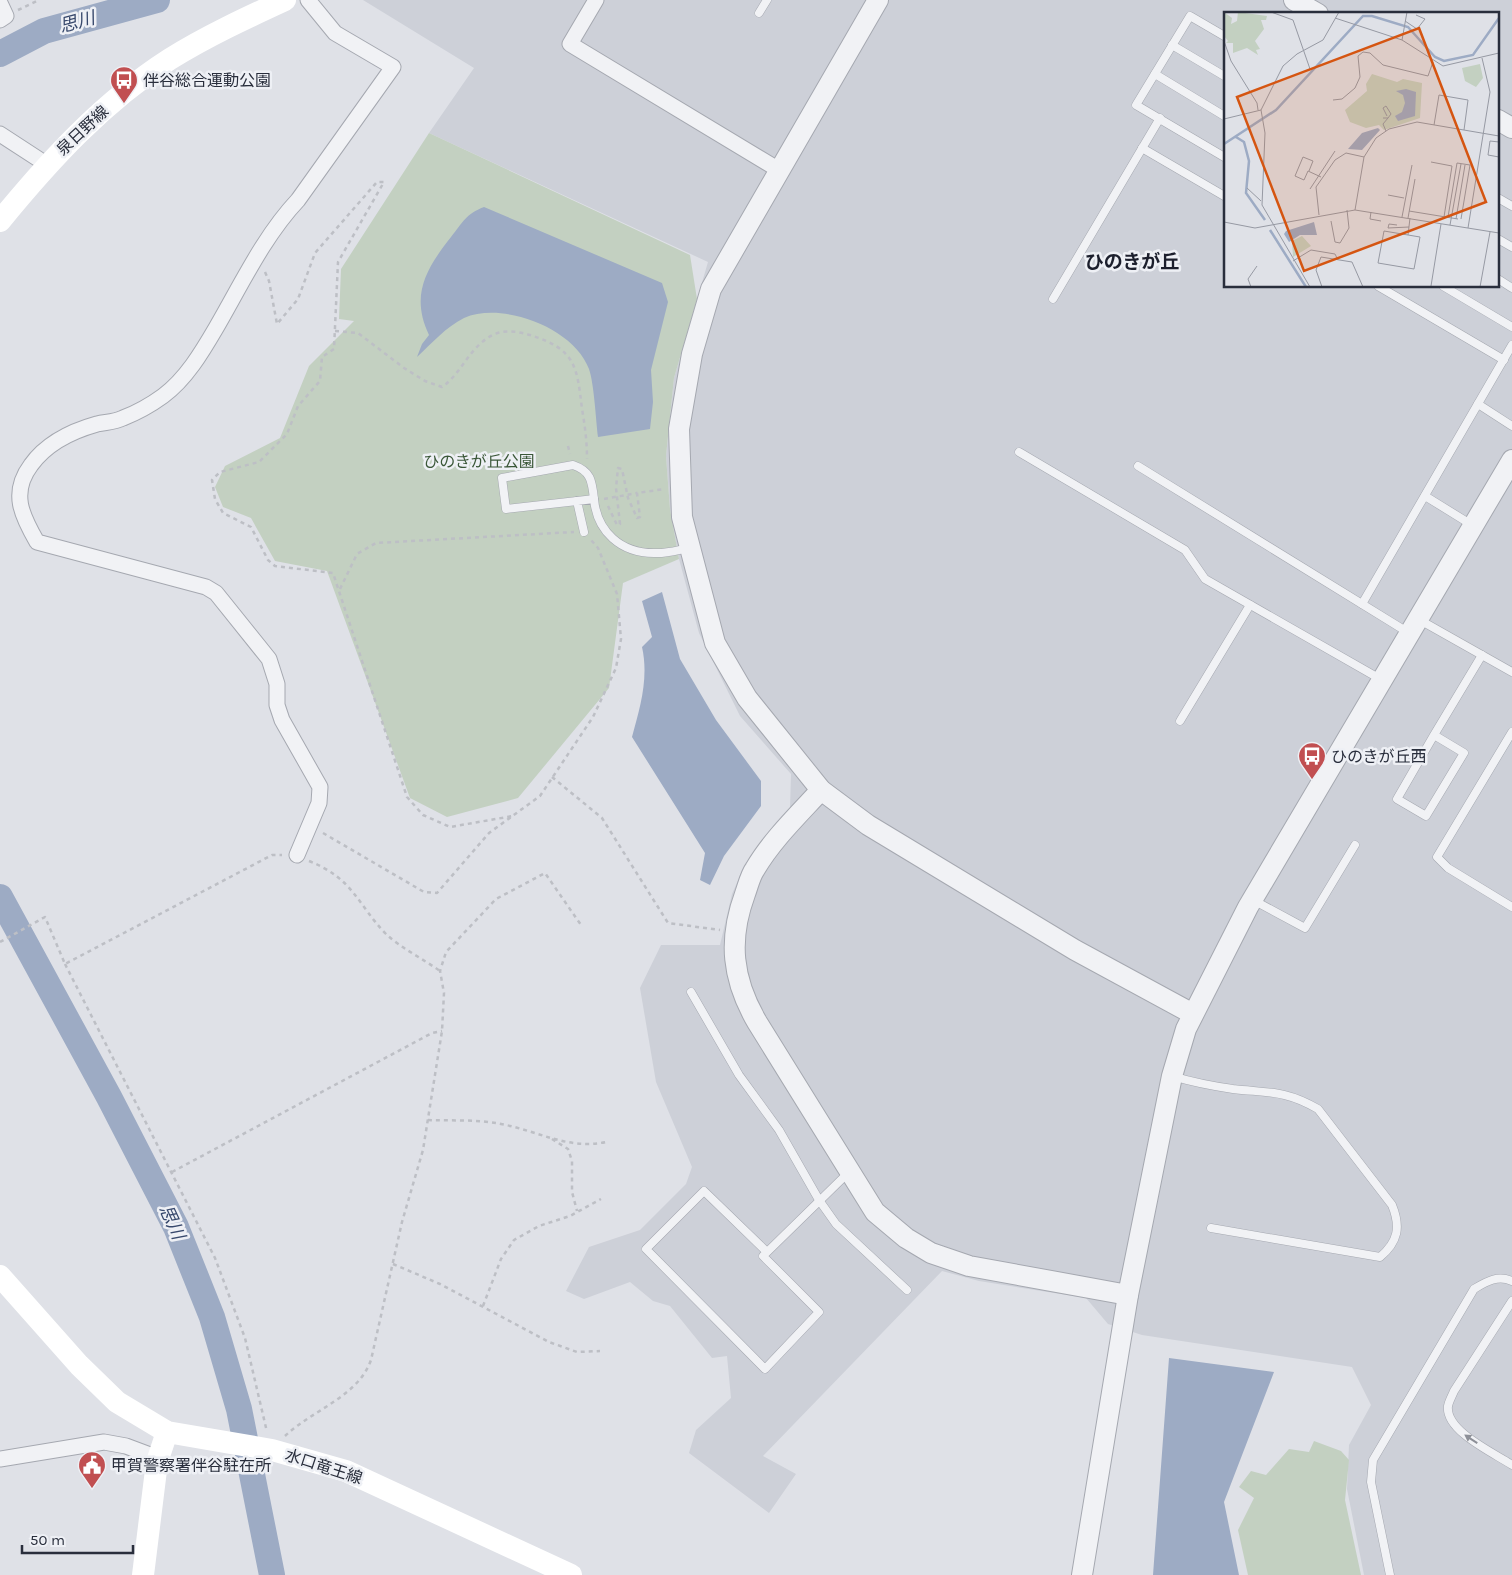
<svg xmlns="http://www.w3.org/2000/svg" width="1512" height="1575" font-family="Karla,'Noto Sans JP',sans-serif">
<rect width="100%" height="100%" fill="#dfe1e7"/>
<path fill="#cdd0d8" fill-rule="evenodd" d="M363,0h1149v1575h-148l-17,-86 2,-44 22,-40 -19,-38 -210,-32 -34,-11 -22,-26 -107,-17 -37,-10 -179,185 33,18 -27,39 -80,-60 7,-23 35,-32 -4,-42 -15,2 -42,-52 -17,-5 -23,-19 -46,17 -18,-8 23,-44 51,-17 46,-46 6,-17 -36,-85 -16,-94 21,-43h59l12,-51 12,-27 46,-58 1,-35 -51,-58 -41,-83 -20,-74 -9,-50 -4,-53 8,-78 34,-116 -279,-129 45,-65zM1226,14h272v272h-272z"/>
<g fill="#c3d0c1">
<polygon points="429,133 690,255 697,299 674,378 666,456 670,509 679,559 623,583 609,688 518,798 447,817 410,798 327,571 275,561 251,518 223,507 215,487 225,466 280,438 309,366 354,321 339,319 341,269"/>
<polygon points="1314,1441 1341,1451 1349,1460 1345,1500 1361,1575 1248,1575 1238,1530 1254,1498 1239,1487 1251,1471 1266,1475 1289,1449 1309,1452"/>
</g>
<g fill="#9dabc4">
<path d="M484,207l178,76 6,19 -17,68 2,32 -3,27 -52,8c-2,-17 -4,-54 -9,-68 -15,-41 -86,-68 -125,-51 -18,9 -32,25 -47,39l5,-13 7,-9c-19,-40 -3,-66 22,-98 12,-15 15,-23 33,-30z"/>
<path d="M662,592l18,67 36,61 45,61v25l-37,50 -14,29 -10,-5 5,-27 -73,-116c8,-29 17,-59 10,-90l10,-10 -10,-36z"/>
<polygon points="1169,1358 1274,1372 1224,1502 1239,1575 1153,1575"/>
</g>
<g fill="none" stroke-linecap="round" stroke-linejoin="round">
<g stroke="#9dabc4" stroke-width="26">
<polyline points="0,54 44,31 157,0"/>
<polyline points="0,897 109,1097 176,1227 212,1317 239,1409 272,1575"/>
</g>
<g stroke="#a5a8b0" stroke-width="9">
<g id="service">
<polyline points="759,13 767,0"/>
<polyline points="1226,37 1190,16 1136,105 1226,158"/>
<polyline points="1172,45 1226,77"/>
<polyline points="1155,74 1226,117"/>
<polyline points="1142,148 1226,197"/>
<polyline points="1498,198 1512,206"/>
<polyline points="1498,239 1512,247"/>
<polyline points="1498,279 1512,288"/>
<polyline points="1378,286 1504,360"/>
<polyline points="1443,286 1512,327"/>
<polyline points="1053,299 1160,118"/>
<polyline points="1478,404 1512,426"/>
<polyline points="1019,452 1185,550 1205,579 1382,680"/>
<polyline points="1138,466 1409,633"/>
<polyline points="1425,496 1472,525"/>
<path d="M577,501l-71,8 -4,-31 71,-13c18,6 19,16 21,34"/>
<path d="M584,532l-7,-31 17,-2c3,33 27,54 60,54 12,1 24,-3 35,-5"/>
<polyline points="1362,604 1512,345"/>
<polyline points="1418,619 1512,672"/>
<polyline points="1180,721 1250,605"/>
<polyline points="1512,732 1437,857 1448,868 1512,907"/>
<polyline points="1434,735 1397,799 1426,816 1464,753 1434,735 1482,655"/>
<polyline points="1253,900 1305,928 1355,845"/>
<polyline points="691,992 739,1075 779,1130 819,1200 836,1224 907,1290"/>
<path d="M1172,1076c20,6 40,10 61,13 35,4 53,1 85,20l74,96c9,22 6,37 -12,52l-169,-29"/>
<polyline points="767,1252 704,1191 646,1249 765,1369 819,1312 763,1256 848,1173"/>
<path d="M1512,1301l-58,90c-2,5 -5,10 -6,15 -3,25 46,47 64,59"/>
<path d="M1390,1575l-19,-93 2,-22 101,-171c13,-8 24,-14 38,-8"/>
</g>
</g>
<g stroke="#a5a8b0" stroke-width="17">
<g id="minor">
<polyline points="596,0 570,44 779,170"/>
<polyline points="0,3 6,16 0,20"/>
<polyline points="0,134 46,164"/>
<path d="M297,855l22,-52 1,-16 -38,-67 -5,-15v-21l-8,-25 -53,-66 -10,-6 -169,-45c-15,-26 -27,-49 -6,-77 15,-21 41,-34 66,-41 9,-2 18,-2 26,-6 13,-5 29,-14 40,-22 23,-17 39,-44 53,-68 25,-43 48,-92 82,-128l95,-133 -58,-34 -27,-33"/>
<polyline points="0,1459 104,1442 126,1446 158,1458"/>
</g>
</g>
<g stroke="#a5a8b0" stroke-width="22">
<g id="tertiary">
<polyline points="878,0 711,289 692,354 679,429 682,517 715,643 747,698 821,790 868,825 1075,950 1193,1014"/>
<polyline points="1294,0 1318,14"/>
<polyline points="1498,120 1512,128"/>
<path d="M821,790c-23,25 -49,50 -66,79 -5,7 -7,17 -10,25 -17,46 -13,85 12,128l118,190 31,26 25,15 38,13 159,29"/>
<polyline points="1082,1575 1128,1295 1172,1076 1186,1029 1248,907 1512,460"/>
</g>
</g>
<g stroke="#bdbfc5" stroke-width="2.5" stroke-dasharray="4 4" stroke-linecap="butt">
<polyline points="18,10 39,0"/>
<polyline points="265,272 269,281 277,324 298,299 315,253 377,182 384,182 338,262 334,349 322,357 320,381 298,406 287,434 259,462 220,472 212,480 215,499 223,513 251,527 268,560 275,566 333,573 407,797 423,815 450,827 513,816"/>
<path d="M335,331l23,2 46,35 21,13 17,6c19,-13 26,-37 47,-50 12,-8 28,-6 41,-2 46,14 47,32 52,74 3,17 5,33 5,50"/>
<polyline points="568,446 570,454"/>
<polyline points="604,499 637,493"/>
<polyline points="608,506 617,525 620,524 616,488 618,468 622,469 628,498 637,518 640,517 637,493 665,489"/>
<polyline points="340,589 357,554 376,543 574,532"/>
<polyline points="552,777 602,818 668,923 720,930"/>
<polyline points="323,833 424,892 437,893 489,833 540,796 593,717 616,668 621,639 617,594 598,548 591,540"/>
<path d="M309,861c45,18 48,43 77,73 15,14 37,25 54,37"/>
<polyline points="0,942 45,917 65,964 272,855 282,855"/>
<polyline points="65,964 215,1258 245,1338 267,1432"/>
<path d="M428,1120c24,1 50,-1 73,4 38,7 66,26 105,18"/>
<polyline points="552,1139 568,1149 572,1161 572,1192 577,1211"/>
<polyline points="172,1172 432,1033 442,1031"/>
<polyline points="393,1264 440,1284 549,1342 577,1352 600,1351"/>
<polyline points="483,1306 501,1259 514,1240 539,1226 570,1216 601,1199"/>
<path d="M285,1436c27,-26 73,-39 86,-76l31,-138 21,-72 19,-119 2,-38 -4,-22 6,-19 50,-53 49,-26 36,52"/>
</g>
<use href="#service" stroke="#f1f2f5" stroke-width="8"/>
<use href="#minor" stroke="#f1f2f5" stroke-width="15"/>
<use href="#tertiary" stroke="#f1f2f5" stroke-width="20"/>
<g stroke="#fff" stroke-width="22">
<path d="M0,221c50,-61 103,-119 170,-162 37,-23 76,-41 115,-59"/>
<polyline points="0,1276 79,1365 117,1402 167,1432 272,1450 346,1471 571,1575"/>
<polyline points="143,1575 157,1462 167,1432"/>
</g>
</g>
<defs><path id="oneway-solid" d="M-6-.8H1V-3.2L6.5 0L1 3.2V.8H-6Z" transform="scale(1.25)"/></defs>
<use fill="#8d9098" href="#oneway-solid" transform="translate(1471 1439) rotate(-147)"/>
<defs>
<g id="bus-pin" transform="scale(1.4375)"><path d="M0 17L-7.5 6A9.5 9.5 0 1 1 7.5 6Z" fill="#c14f51" stroke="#eef0f5"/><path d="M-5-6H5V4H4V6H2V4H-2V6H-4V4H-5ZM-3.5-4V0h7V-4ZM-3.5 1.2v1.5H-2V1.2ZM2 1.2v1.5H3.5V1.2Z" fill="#fff"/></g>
<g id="civic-pin" transform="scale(1.4375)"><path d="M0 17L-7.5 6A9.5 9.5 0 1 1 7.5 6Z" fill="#c14f51" stroke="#eef0f5"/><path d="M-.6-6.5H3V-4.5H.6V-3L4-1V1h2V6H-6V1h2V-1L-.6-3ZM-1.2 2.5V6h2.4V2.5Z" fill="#fff"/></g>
</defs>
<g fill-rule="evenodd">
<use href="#bus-pin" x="124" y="80"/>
<use href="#bus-pin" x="1312" y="756"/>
<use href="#civic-pin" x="92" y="1465"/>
</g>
<g text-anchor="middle" stroke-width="5" stroke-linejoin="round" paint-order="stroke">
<g font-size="16" fill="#292e3c" stroke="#eef0f5" text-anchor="start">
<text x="143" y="86">伴谷総合運動公園</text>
<text x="1331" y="762">ひのきが丘西</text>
<text x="111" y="1471">甲賀警察署伴谷駐在所</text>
</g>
<g font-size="16" fill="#292e3c" stroke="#eef0f5">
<text transform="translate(82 130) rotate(-43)" y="6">泉日野線</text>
<text transform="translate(324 1466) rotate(18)" y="6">水口竜王線</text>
</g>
<g font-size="16" fill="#3a5738" stroke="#eef0f5">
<text x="479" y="467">ひのきが丘公園</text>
</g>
<g font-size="18" font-style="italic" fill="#37486c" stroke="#eef0f5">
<text transform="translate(77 22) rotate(-15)" y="6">思川</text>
<text transform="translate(172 1222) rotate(65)" y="6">思川</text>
</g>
<g font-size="19" font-weight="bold" fill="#1c1f2d" stroke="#eef0f5">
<text x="1132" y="268">ひのきが丘</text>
</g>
</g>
<g transform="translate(1224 12)">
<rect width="275" height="275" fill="#dfe1e7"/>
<path d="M0,0l8,6 -1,6 6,-3 1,-9 29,4 -1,4h-5l3,9 -9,12 5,8 -4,1 2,5 -11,-7 -14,5v-10h-7l2,-2 -4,-5zM256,52l3,14 -7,9 -11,-6 -3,-13zM148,62l25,8 6,-3 19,4 -2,35 -36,12 -5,-5 -13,3 -16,-6 -5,-12 22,-19 -1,-7zM78,224l9,10 -18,11 -1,-16z" fill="#c3d0c1"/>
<path d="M182,77l10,3 -1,24 -17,5 -3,-5 7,-4 3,-9 -2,-8 -7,-4zM154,116l2,2 -18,20 -14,-1 14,-16zM90,210l3,13h-17l-11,7 -5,-8 2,-3z" fill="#9dabc4"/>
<path fill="none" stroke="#9dabc4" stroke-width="2.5" d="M12,125l8,5 5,19 -3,32 19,27M0,132l52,-34 87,-94h9l36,11 27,30 9,4 29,-6 26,-37M46,218l36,57"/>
<path fill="none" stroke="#9699a3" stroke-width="1" d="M47,0l22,8 17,49M111,6l67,22 41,26 56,-13M181,9l12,8 8,-10 -9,-4M178,28l5,-28M0,29l7,20 26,42 1,7M109,88l9,-1 13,-11 5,-11 -2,-21 5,-4 7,1 13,12 45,11 5,-14M163,104l-4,-8 3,-2 5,8 -3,4M159,106h5l-5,6 3,7M0,107l37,-9M210,113l5,-30 29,5 -4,30M275,130l-9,-1 -2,14 11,2M207,150l21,4M85,159l4,-10 -10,-4 -8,19 9,4 4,-9 13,6M23,176l14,13M86,177l25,-38M164,183l16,3M131,198l9,-53 12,-19 13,-9 28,-7 82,14M185,199l49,8M147,200l-1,7 11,2M95,203l-3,-28 19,-27 11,-7 18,4M178,205l10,-52M220,205l8,-51M224,205l9,-54 13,2 -9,54M184,206l7,-39M232,207l9,-54M107,209l4,21 5,1 9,-15 -2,-18M0,210l31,6 100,-18 144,23M173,213l-8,-1 -1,4 21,-1M226,213l11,-61M244,216l22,-136 -8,-34M184,223l12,2 -6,32 -36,-6 6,-32 24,4 2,-17M69,249l18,-11 24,4 3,6M207,274l10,-62M27,275l-3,-8 9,-13M86,275l-48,-82 3,-72 -4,-23 22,-44 14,-12 26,-14 16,-28M98,275l-6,-17 5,-13 31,5 11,25M256,275l10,-55"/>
<path fill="#d55511" fill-opacity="0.15" stroke="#d55511" stroke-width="2.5" d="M195,16l67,174 -182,69 -67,-174z"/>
<rect width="275" height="275" fill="none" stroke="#292e3c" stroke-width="2.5"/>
</g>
<path d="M22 1545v8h111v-8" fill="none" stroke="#292e3c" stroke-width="2.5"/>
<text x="30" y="1545" font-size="15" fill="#292e3c" stroke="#eef0f5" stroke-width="4" paint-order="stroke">50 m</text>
</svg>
